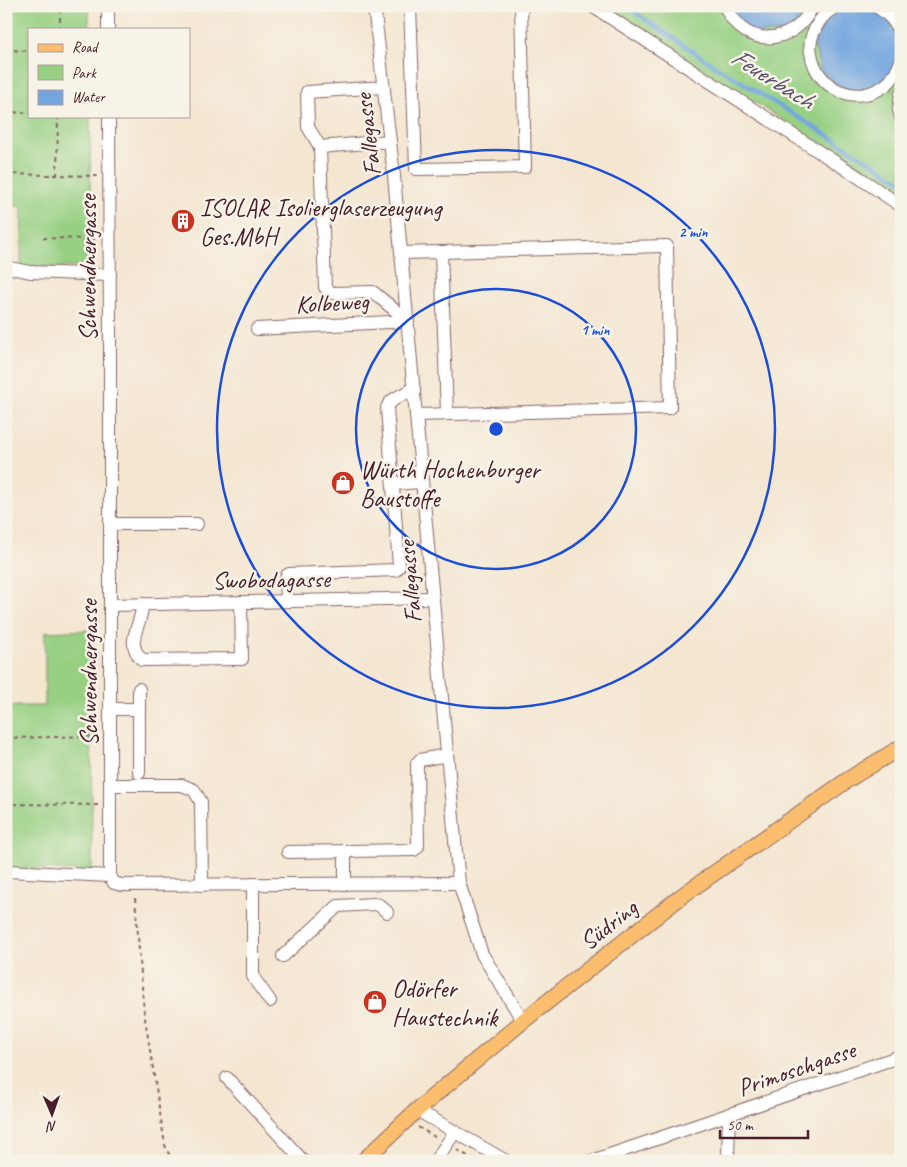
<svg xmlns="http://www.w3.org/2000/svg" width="907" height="1167" font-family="Caveat,sans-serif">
<rect width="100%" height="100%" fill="#f7f3e8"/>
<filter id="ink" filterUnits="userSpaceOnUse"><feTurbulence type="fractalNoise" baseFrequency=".02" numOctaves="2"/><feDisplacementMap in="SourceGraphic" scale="10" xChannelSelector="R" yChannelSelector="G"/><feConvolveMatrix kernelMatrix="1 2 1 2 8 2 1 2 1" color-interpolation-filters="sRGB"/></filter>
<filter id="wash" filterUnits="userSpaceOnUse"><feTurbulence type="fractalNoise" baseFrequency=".0096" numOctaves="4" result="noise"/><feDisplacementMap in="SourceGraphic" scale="20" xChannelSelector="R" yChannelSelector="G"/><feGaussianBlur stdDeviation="1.12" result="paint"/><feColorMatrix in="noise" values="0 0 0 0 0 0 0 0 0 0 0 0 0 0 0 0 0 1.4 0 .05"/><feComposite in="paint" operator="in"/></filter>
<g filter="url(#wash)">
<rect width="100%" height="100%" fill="#f4e6d1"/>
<g fill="#97d083" stroke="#707857">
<polygon points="6,6 89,6 89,29 29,29 29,116 90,116 91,267 21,267 22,206 6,206"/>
<polygon points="603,6 901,6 901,195"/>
<polygon points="91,630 92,871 6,868 6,706 45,706 45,632"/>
</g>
<g fill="#73a6df" stroke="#5e6285">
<polygon points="728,6 811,6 788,33 753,33"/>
<path d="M849,6h21l12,6 19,27v21l-27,30 -29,1 -24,-19 -7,-29c10,-18 13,-32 35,-37z"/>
</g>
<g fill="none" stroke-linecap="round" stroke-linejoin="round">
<polyline stroke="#73a6df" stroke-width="4" points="625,6 706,60 901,181"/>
</g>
</g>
<g filter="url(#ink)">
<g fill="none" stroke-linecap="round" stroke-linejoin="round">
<g stroke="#866565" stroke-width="14">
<g id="minor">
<polyline points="108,6 108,29"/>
<polyline points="374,6 394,176 459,883 482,954 523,1021"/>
<polyline points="410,6 416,169 525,167 521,6"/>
<polyline points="592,6 860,178 901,206"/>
<path d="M725,6c4,9 8,16 16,22 25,20 61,6 71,-22"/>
<path d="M838,6c-10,4 -17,11 -22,21 -4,7 -7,17 -5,26 5,36 46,55 76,31 7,-6 11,-15 14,-23"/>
<path d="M876,6c13,9 20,15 25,30"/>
<polyline points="384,87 307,92 308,127 320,147 325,287 327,290 332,293 373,292 408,321"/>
<polyline points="901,94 899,110 901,117"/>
<polyline points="109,116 110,339 110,876 114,883 122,885 459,883"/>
<polyline points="320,147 390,141"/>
<polyline points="441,252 447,414"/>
<polyline points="402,253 667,246 670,408 416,415"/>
<polyline points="6,267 30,272 110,275"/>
<polyline points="257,329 408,321"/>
<polyline points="393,484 422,482"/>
<polyline points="110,524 197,524"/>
<path d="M287,601l-1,-23 1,-3 2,-1 107,-4 3,-4 -12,-158c3,-10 18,-14 27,-19"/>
<path d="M142,604c1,22 -19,36 0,56l100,-1 -1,-57"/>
<polyline points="110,605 432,598"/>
<polyline points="110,709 139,709"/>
<polyline points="139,773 139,689"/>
<polyline points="110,785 182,785 194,790 201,802 202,885"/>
<polyline points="345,851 345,884"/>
<polyline points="288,852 414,850 418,846 417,763 420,760 447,755"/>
<polyline points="6,871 110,876"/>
<polyline points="253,884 253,976 255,980 270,1001"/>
<polyline points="283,956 338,906 374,904 379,905 387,912"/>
<polyline points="227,1078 303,1161"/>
<polyline points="417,1110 506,1161"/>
<polyline points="435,1161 455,1132"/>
<polyline points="592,1161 901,1056"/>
<polyline points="728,1161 729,1114"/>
</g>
</g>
<g stroke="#866565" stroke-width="17">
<polyline id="major" points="363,1161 417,1110 523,1021 683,895 849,779 901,747"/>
</g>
<g stroke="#866565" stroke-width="2" stroke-dasharray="4 4" stroke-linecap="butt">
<polyline points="60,29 60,6"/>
<polyline points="6,50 29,51"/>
<polyline points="6,112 29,113"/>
<polyline points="6,174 97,176"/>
<polyline points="57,176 58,116"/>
<polyline points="43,238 97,239"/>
<polyline points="6,738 99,736"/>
<polyline points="6,804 98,805"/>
<polyline points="135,898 144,1012 165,1145 170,1157 173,1161"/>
<polyline points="418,1127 435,1137"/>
<polyline points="457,1150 477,1161"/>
</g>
<use href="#minor" stroke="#fff" stroke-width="12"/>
<use href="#major" stroke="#fabe6e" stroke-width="15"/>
</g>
</g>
<g fill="none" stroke="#1d4ed8" stroke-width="2.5">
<circle cx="496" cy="429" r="140"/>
<circle cx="496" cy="429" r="279"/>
</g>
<defs>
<g id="building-disc" transform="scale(1.25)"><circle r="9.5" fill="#c8321e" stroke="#f7f3e8"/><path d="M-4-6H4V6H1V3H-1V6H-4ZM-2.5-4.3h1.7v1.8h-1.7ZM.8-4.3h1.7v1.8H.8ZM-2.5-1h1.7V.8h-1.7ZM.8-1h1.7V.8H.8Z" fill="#fff"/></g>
<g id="shop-disc" transform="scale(1.25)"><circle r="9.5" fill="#c8321e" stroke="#f7f3e8"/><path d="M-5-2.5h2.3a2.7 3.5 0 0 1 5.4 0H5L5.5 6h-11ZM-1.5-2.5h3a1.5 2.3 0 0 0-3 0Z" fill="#fff"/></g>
</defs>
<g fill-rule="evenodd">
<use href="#building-disc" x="183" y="221"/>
<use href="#shop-disc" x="343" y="483"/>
<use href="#shop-disc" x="375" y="1002"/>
</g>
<g text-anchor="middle" stroke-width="5" stroke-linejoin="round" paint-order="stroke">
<g font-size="25" fill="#4a1f2b" stroke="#f7f3e8">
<text transform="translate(367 135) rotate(-97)" y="9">Fallegasse</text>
<text transform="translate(87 268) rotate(-90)" y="9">Schwendnergasse</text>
<text transform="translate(332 302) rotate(-3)" y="9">Kolbeweg</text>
<text transform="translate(271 579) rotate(-1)" y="9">Swobodagasse</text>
<text transform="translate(409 582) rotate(-95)" y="9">Fallegasse</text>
<text transform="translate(88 673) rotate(-90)" y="9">Schwendnergasse</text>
<text transform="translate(608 924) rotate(-38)" y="9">Südring</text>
<text transform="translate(796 1068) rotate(-19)" y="9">Primoschgasse</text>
</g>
<g font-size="25" fill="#4a1f2b" stroke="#f7f3e8" text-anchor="start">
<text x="200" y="216">ISOLAR Isolierglaserzeugung<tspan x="200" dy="29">Ges.MbH</tspan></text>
<text x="360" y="478">Würth Hochenburger<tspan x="360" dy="29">Baustoffe</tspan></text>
<text x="392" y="997">Odörfer<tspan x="392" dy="29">Haustechnik</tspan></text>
</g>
<g font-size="26" font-style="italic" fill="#584e6a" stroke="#f7f3e8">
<text transform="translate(773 78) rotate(32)" y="9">Feuerbach</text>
</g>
</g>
<circle cx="496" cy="429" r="8" fill="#1d4ed8" stroke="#f7f3e8" stroke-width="2.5"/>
<g font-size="15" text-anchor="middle" font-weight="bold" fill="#1d4ed8" stroke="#f7f3e8" stroke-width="5" stroke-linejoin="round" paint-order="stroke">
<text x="693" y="237">2 min</text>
<text x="595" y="335">1 min</text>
</g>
<rect width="907" height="1167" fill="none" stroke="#f7f3e8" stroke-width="25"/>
<rect x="28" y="28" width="162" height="90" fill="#f7f3e8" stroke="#b29e9c"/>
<rect x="38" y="44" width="25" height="8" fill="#fabe6e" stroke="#b29e9c"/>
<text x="72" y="52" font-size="15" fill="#4a1f2b">Road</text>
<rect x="38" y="65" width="25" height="15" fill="#97d083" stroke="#b29e9c"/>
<text x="72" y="78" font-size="15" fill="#4a1f2b">Park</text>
<rect x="38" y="90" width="25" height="15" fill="#73a6df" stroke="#b29e9c"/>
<text x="72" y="102" font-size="15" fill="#4a1f2b">Water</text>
<g transform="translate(52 1114) rotate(178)" stroke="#f7f3e8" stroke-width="4" paint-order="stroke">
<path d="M0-4L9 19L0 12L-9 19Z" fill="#4a1f2b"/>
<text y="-8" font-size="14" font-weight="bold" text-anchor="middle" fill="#4a1f2b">N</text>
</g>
<path d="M720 1130v8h88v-8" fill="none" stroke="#4a1f2b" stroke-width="2.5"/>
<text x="727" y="1130" font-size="15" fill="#4a1f2b" stroke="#f7f3e8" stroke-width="4" paint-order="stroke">50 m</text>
</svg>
